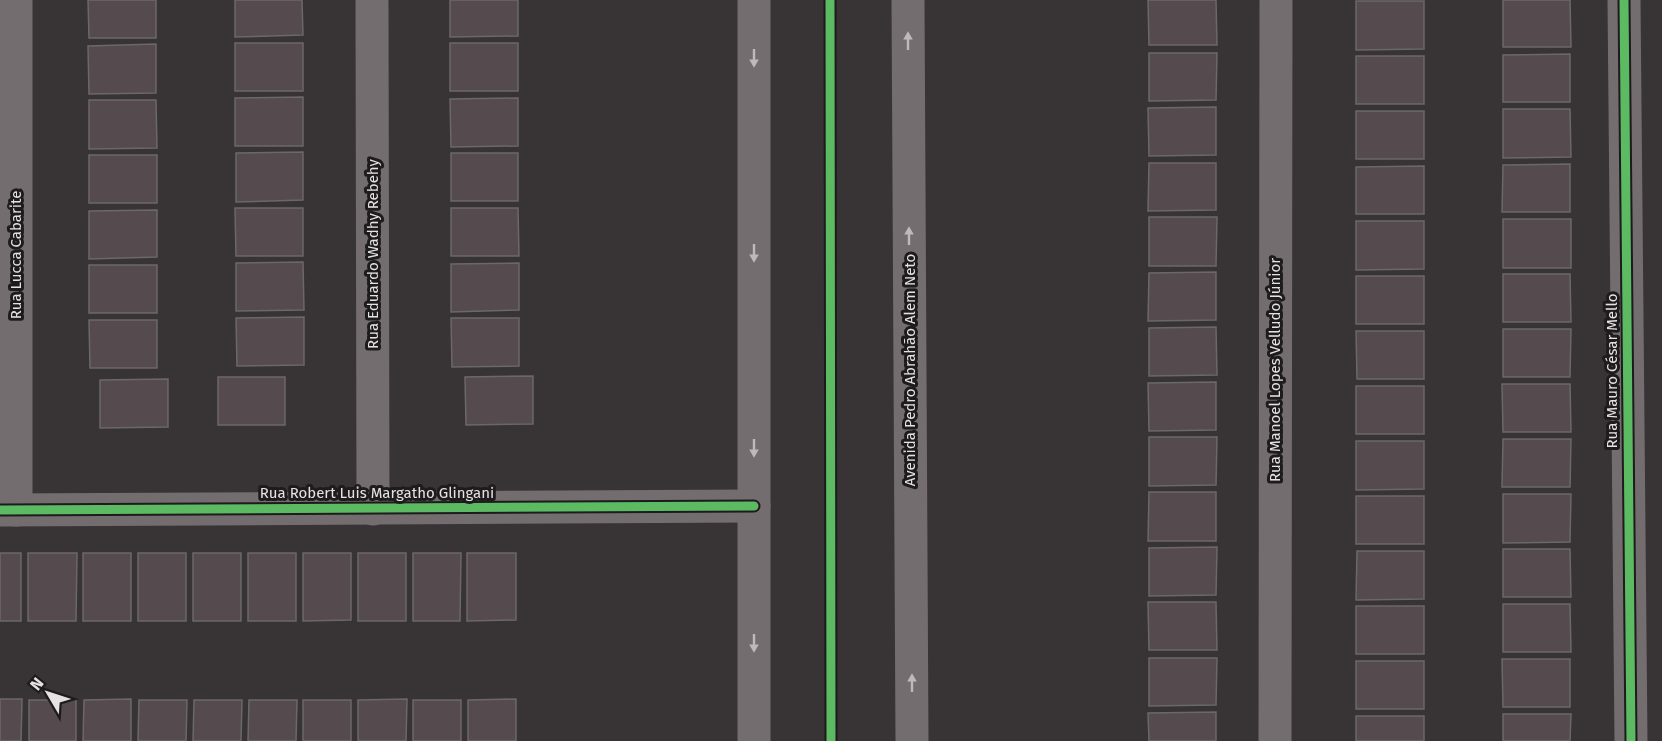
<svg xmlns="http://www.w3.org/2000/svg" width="1662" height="741" font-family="'Fira Sans',sans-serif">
<rect width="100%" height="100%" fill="#383335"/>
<g fill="#554a4e" stroke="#6b6869" stroke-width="1.5">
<polygon points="88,0 156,0 156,38 89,38"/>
<polygon points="235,0 302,0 303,35 235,37"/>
<polygon points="450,0 518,0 518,36 450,37"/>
<polygon points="1148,0 1216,0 1217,45 1149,45"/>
<polygon points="1503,0 1570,0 1571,47 1503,47"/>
<polygon points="1356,1 1424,1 1424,49 1356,50"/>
<rect x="235" y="43" width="68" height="48"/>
<rect x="450" y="43" width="68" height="48"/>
<polygon points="156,44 156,93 89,94 88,46"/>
<polygon points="1149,53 1217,53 1216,100 1149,101"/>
<polygon points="1570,54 1570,102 1503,102 1503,55"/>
<rect x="1356" y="56" width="68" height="48"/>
<polygon points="303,97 303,146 235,146 235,98"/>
<polygon points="518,98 518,146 451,147 450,99"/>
<polygon points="89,100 156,100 157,148 89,149"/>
<polygon points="1216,107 1216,155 1149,156 1148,108"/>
<polygon points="1503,109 1570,109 1571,157 1503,158"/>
<rect x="1356" y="111" width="68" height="48"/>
<polygon points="303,152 303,200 236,202 236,153"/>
<rect x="451" y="153" width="67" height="48"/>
<rect x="89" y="155" width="68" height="48"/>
<polygon points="1149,163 1216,163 1216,210 1148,211"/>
<polygon points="1570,164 1570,212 1502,212 1503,165"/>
<polygon points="1424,166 1424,214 1356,214 1356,167"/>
<polygon points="235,208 303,208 303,256 236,256"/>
<polygon points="451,208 518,208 519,256 451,256"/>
<polygon points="157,210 157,257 89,259 89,211"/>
<polygon points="1149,217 1217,217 1216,266 1149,266"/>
<rect x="1503" y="219" width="68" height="49"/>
<polygon points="1356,221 1424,221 1424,269 1356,270"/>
<polygon points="303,262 304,310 236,311 236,263"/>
<polygon points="519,263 519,310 451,312 451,264"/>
<rect x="89" y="265" width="68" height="48"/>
<polygon points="1216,272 1216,320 1148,321 1149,273"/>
<polygon points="1503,274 1570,274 1571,322 1503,322"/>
<rect x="1356" y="276" width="68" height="48"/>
<polygon points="304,317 304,365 237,366 236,318"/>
<polygon points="451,318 519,318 519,366 452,367"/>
<polygon points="89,320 157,320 157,368 90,368"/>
<polygon points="1216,327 1217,375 1149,376 1149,328"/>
<polygon points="1503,329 1571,329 1570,377 1503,377"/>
<polygon points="1356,331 1424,331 1424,379 1357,379"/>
<polygon points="533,376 533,424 466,425 465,377"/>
<rect x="218" y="377" width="67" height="48"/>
<polygon points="168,379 168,427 100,428 100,380"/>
<polygon points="1216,382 1216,430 1149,431 1148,383"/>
<polygon points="1502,384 1570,384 1571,432 1503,432"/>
<rect x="1356" y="386" width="68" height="48"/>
<polygon points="1149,437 1217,437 1216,485 1149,486"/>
<polygon points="1503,439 1571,439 1570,487 1502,487"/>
<polygon points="1356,441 1424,441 1424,489 1356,490"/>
<polygon points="1149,492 1216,492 1216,541 1148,541"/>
<polygon points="1503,494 1571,494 1570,542 1503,543"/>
<rect x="1356" y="496" width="68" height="48"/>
<polygon points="1217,547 1216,595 1149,596 1149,548"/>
<polygon points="1503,549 1570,549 1571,597 1503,597"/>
<polygon points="1357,551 1424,551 1424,599 1356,600"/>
<rect x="0" y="553" width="21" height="68"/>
<polygon points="28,553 77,553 76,621 28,621"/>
<rect x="83" y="553" width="48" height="68"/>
<rect x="138" y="553" width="48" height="68"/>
<rect x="193" y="553" width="48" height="68"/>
<rect x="248" y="553" width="48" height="68"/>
<polygon points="303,553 351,553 351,620 303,621"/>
<rect x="358" y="553" width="48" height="68"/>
<polygon points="413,553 461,553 460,621 413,621"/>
<polygon points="467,553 516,553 516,620 467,621"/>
<polygon points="1148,602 1216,602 1217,650 1149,650"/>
<polygon points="1503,604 1570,604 1571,652 1503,652"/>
<rect x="1356" y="606" width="68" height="48"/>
<polygon points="1149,658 1217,658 1216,705 1149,706"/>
<polygon points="1502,659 1570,659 1570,707 1503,707"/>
<rect x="1356" y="661" width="68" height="48"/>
<polygon points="0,699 22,699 21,741 0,741"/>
<polygon points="131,699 131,741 83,741 84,700"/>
<polygon points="407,699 406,741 358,741 358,700"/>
<polygon points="516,699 516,741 468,741 468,700"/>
<rect x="29" y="700" width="47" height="41"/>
<polygon points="139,700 187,700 186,741 138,741"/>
<polygon points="194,700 242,700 241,741 193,741"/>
<polygon points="249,700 297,700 296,741 248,741"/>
<rect x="303" y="700" width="48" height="41"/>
<rect x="413" y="700" width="48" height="41"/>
<polygon points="1216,712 1216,741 1149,741 1148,713"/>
<polygon points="1503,714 1571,714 1570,741 1503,741"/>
<rect x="1356" y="716" width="68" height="25"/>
</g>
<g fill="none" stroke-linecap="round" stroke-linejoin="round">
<g stroke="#746d70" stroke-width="33">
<polyline points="16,0 16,510"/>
<polyline points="372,0 373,509"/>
<polyline points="908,0 912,741"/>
<polyline points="1624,0 1631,741"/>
<polyline points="0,510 754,506"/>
<polyline points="754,741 754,0"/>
<polyline points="1275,741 1276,0"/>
</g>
<g stroke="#1e1b1c" stroke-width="13">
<g id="cycleway">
<polyline points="830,0 831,741"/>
<polyline points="1624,0 1631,741"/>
<polyline points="0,510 754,506"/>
</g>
</g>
<use href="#cycleway" stroke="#5cba63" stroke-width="9"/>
</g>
<defs><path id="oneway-solid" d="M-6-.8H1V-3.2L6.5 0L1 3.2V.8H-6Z" transform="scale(1.5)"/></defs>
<g fill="#beb9bb">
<use href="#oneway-solid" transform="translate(908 41) rotate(-90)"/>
<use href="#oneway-solid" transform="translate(754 58) rotate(90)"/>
<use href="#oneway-solid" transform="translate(909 236) rotate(-90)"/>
<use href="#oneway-solid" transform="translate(754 253) rotate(90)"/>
<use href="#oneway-solid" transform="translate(754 448) rotate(90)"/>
<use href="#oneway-solid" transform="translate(754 643) rotate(90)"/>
<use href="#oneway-solid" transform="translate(912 683) rotate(-90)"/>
</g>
<g text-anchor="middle" stroke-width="6" stroke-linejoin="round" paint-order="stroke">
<g font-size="15" fill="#e6e2e3" stroke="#1e1b1c">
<text transform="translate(373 254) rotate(-90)" y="5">Rua Eduardo Wadhy Rebehy</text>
<text transform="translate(16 255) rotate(-90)" y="5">Rua Lucca Cabarite</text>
<text transform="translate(910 370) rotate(-90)" y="5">Avenida Pedro Abrahão Alem Neto</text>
<text transform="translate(1275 370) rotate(-90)" y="5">Rua Manoel Lopes Velludo Júnior</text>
<text transform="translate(1612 371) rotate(-90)" y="5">Rua Mauro César Mello</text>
<text x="377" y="498">Rua Robert Luis Margatho Glingani</text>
</g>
</g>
<g transform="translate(48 693) rotate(309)" stroke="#1e1b1c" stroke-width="4.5" paint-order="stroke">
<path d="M0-4.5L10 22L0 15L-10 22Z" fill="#e6e2e3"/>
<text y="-9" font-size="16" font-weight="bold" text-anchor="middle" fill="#e6e2e3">N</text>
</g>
</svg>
